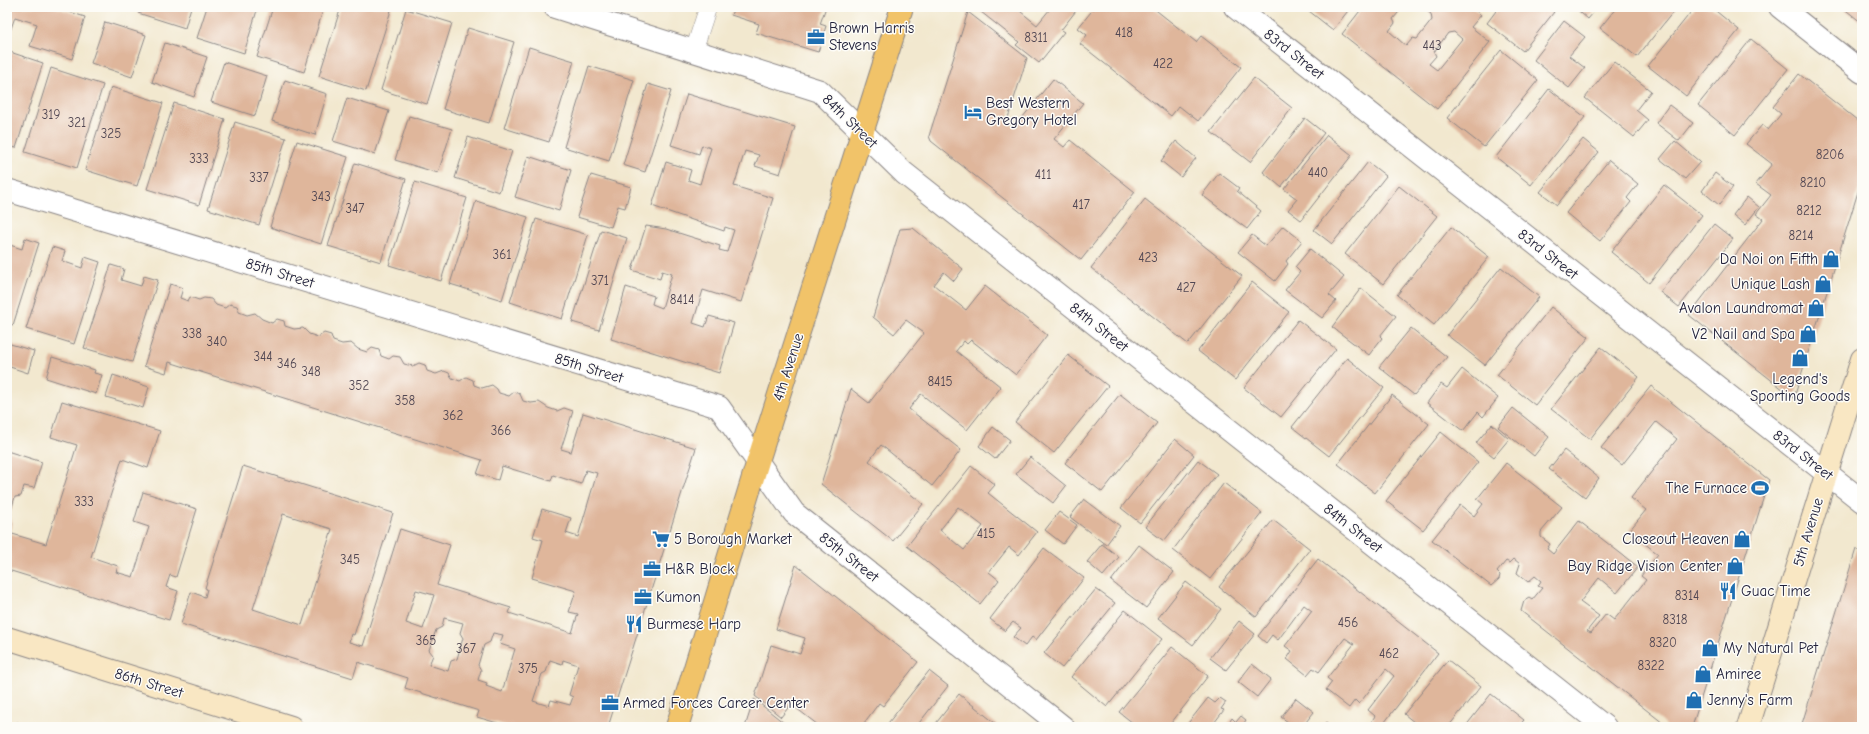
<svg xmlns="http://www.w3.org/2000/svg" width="1869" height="734" font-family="'Comic Neue',sans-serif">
<rect width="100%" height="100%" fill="#fdfcf7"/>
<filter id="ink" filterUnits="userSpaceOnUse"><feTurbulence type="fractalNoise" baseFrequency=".025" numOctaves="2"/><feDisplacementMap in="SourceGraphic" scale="8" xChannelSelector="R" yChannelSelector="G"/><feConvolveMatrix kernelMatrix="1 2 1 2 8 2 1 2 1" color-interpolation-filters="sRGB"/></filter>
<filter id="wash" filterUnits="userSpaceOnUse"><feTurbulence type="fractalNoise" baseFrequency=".012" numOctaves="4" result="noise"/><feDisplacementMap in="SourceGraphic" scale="16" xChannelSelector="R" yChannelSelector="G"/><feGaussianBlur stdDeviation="0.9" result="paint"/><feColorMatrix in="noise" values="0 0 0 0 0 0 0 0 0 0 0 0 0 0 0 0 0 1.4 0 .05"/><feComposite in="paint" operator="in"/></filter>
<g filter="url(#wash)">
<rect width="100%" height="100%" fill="#f2e8cf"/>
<g id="blocks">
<g fill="#dfb69b" fill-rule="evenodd">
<polygon points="7,7 54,7 85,17 72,59 30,46 37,24 15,17 7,40"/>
<polygon points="140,7 191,7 185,28 138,13"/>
<polygon points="207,7 258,7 244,53 197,38"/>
<polygon points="273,7 324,7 304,72 257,57"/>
<polygon points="341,7 392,7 366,91 319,76"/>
<polygon points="734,7 826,7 820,24 826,26 818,52 756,33 759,24 731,15"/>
<polygon points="978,7 1015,7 1037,25 1050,9 1048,7 1079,7 1061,30 1064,32 1039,63 1016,45 1019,42 976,8"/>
<polygon points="1095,7 1152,7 1196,42 1201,36 1241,67 1198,121 1179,106 1171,116 1080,44 1087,35 1078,28"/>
<polygon points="1304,7 1351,7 1333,30"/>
<path d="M1363,7h40l-10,12 2,4 -6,8 17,15 7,-8 4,1 15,-19 -1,-6 -9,-7h50l9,8 -10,12 19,15 -53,67 -95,-75zM1454,32l8,7 -25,31 -8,-6 7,-8 -2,-4 14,-19z"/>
<polygon points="1499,7 1547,7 1554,12 1523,51 1487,23"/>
<polygon points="1574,7 1598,7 1588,19"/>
<polygon points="1617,7 1677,7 1637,57 1600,28"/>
<polygon points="1695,7 1711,7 1739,30 1686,96 1648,66"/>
<polygon points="1842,7 1862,7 1862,23"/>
<polygon points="406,9 452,23 427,104 381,90"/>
<polygon points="968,12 1027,58 1007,121 1015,127 1053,79 1083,103 1054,139 1064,147 1070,140 1135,192 1081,260 931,141 929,136"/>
<polygon points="1564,21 1585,37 1569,56 1585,68 1569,88 1534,60"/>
<polygon points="105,22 146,35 132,77 91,63"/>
<polygon points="468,28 514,42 489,123 443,109"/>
<polygon points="1751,39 1788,69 1735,135 1698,105"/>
<polygon points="165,43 207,57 194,97 152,82"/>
<polygon points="529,47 574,61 549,142 504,128"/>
<polygon points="1501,50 1538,80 1484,147 1447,118"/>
<polygon points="7,51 43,63 16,148 7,146"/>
<polygon points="224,62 267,76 255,116 211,102"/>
<polygon points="1614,62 1651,91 1636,110 1648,120 1634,137 1585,98"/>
<polygon points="589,66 634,80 609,161 564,147"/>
<polygon points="51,68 103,85 77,168 25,152"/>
<polygon points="1799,74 1862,124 1862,179 1794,398 1689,315 1763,219 1756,214 1771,195 1756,184 1772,164 1746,144 1762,125 1768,130 1781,114 1773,107"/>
<polygon points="1254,78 1292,108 1250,162 1211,132"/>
<polygon points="285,80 327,94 315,135 272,121"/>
<polygon points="648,84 671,91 645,172 623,165"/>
<polygon points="111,87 163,103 137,186 85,170"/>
<polygon points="1549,89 1585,117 1531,185 1496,157"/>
<polygon points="687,94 795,127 780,174 755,166 759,155 745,151 734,186 773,198 741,302 703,290 693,323 705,327 709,316 734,323 719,373 611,339 626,287 654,296 652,304 662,308 672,274 662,271 660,279 632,270 646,226 666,229 720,246 719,250 727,252 734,230 725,227 724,231 652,206 666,162 691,170 688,180 700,184 711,148 702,145 699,154 671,145"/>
<polygon points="347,98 389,111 375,154 333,141"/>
<polygon points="174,103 225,119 199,205 147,189"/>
<polygon points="1669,105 1693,123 1679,141 1656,123"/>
<polygon points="409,116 452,129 438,173 395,160"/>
<polygon points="1305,118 1324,133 1281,187 1263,172"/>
<polygon points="235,122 286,138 259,225 208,209"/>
<polygon points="1327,135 1352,155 1301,220 1288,210 1297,199 1284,189"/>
<polygon points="468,137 512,151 499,192 455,178"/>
<polygon points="1583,139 1599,152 1557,205 1540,192"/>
<polygon points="297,141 348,157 321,244 270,227"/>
<polygon points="1176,141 1196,158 1181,177 1161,161"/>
<polygon points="1675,141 1700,162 1685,179 1660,159"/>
<polygon points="528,156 571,170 559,211 515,197"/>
<polygon points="1609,160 1638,184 1627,198 1631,202 1600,241 1566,213"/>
<polygon points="1368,162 1386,176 1332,244 1314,230"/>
<polygon points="355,163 406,179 381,262 328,246"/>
<polygon points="1219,173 1239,188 1237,191 1261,211 1247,229 1202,195"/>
<polygon points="1715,173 1733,187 1719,205 1702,191"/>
<polygon points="591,175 631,187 625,208 618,206 611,227 577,217"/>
<polygon points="415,182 467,198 441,281 389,265"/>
<polygon points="1664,185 1702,215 1649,283 1611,252"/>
<polygon points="1399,186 1437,216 1383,284 1345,254"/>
<polygon points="1747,197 1759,207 1745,225 1733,215"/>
<polygon points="1145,199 1242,276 1188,344 1091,268"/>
<polygon points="476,201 528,217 502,300 450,284"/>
<polygon points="536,219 588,235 562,319 510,302"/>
<polygon points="1714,224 1733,239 1679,307 1660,292"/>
<polygon points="1283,226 1302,241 1286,261 1288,264 1275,281 1238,252 1252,235 1266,246"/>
<polygon points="1451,227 1489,257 1434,325 1397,295"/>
<polygon points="913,228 963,269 954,281 944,272 934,285 966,310 985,286 1047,335 1016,375 971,340 967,344 964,341 956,351 1001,387 967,430 921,394 909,409 961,450 932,486 881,445 869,461 923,504 893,541 821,484 851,389 869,403 924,333 906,320 894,334 873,317 900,229"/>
<polygon points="601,230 627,238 599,330 572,322"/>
<polygon points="25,238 39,243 13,325 7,323 7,244 22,249"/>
<polygon points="52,247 65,251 62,261 82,268 85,257 100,262 74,344 26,329"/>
<polygon points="1310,249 1344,277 1329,295 1336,301 1322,318 1285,290 1300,272 1295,267"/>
<polygon points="111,265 124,269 121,280 141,286 144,276 158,280 132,362 84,348"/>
<polygon points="1501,267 1539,297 1485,365 1447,335"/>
<polygon points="1252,282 1289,312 1235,380 1198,351"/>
<path d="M170,284l13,4 -3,10 8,3 2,-4 9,3 5,-2 7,1 5,6 9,3 5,-4 7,2 2,6 8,3 8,-2 7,6 10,4 5,-4 7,2 1,5 9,3 9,-1 6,6 9,3 6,-4 7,2 2,6 9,3 9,-1 7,6 9,3 5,-4 7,2 2,6 8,3 4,-3 7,1 4,7 9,2 6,-3 6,2 2,6 9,3 8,-3 5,2 3,5 8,3 6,-4 7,3 1,5 8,3 10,-3 5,4 2,4 10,3 5,-4 6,2 3,7 8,2 8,-1 9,6 9,3 7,-3 9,3 -12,38 10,3 12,-39 113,35 -88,279h-97l-34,-10 2,-6 -74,-23 3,-10 -50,-16 -5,16 -172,-54 10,-32 14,5 2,-8 -2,-1 38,-122 150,47 -39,122 -3,-1 -2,8 14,4 37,-117 50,16 -13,40 74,23 -2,5 63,20 6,-19 -9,-2 7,-21 -44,-13 11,-38 -10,-3 9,-28 29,9 -5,15 12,4 19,-64 -11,-3 -5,14 -28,-9 -2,6 -49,-15 -4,14 -21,-6 5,-14 -313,-98 -3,11 -22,-7zM283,514l49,15 -30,96 -49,-16zM416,590l18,5 -11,34 -17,-6zM444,618l19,5 -3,10 3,5 -6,21 -6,2 -3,10 -19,-6 4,-10 -4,-5 7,-20 6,-3zM493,633l10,2 -3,9 15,5 -13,43 -16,-6 1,-3 -9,-3 3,-10 -3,-5 6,-20 6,-3zM550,660l12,4 1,-4 15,5 -9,30 4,2 -3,8 -19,-5 -2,6 -16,-5 9,-27 4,-2z"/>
<polygon points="1361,288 1396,316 1380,336 1382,338 1369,355 1332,327"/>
<polygon points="1551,307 1589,337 1535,405 1497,375"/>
<polygon points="1298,320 1336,349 1281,417 1244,388"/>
<polygon points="1411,328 1447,357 1414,395 1379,367"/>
<polygon points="7,343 34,351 28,373 7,366"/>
<polygon points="1601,347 1639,377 1590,439 1551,409"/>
<polygon points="1068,355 1108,386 1054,453 1015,422"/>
<polygon points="52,357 95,370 94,373 102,375 96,394 46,378"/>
<polygon points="1347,358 1384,388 1329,456 1292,427"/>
<polygon points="1462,369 1498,398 1483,417 1478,412 1463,431 1427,403 1441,384 1447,388"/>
<polygon points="113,375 149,387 143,408 106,397"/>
<polygon points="1651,386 1769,480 1692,727 1668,727 1521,611 1524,601 1529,598 1532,600 1542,588 1538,586 1541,581 1535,576 1528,582 1517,573 1520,564 1514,559 1510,563 1506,561 1497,572 1500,575 1499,579 1491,586 1432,540 1460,505 1474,516 1483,504 1477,499 1506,463 1562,507 1541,532 1541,537 1550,544 1547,549 1553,554 1579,521 1638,567 1617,593 1599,578 1580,602 1599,616 1587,631 1591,633 1606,614 1614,620 1646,580 1641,576 1658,554 1629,531 1646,510 1631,498 1677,439 1656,422 1622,465 1601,448"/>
<polygon points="1120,394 1157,423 1102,492 1065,463"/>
<polygon points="1392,395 1429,424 1375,493 1338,464"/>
<polygon points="62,401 160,431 148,468 122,459 91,557 118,566 116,572 133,577 149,527 134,522 143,492 197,509 176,577 170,575 166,587 178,591 169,620 8,570 7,451 42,462 34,488 24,486 21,496 15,497 9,517 12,524 9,533 46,544 77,445 51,437"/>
<polygon points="1513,408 1549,437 1534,456 1498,427"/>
<polygon points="1492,424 1509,439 1494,457 1476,443"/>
<polygon points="993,427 1010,440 995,459 979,446"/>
<polygon points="1441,432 1478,462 1423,530 1386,501"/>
<polygon points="1175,439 1194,455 1140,523 1121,508"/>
<polygon points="1564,450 1599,478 1585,497 1549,469"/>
<polygon points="1030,457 1066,486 1053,503 1016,474"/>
<polygon points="1198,460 1217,474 1164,541 1145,527"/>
<path d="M971,466l24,19 -7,8 49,39 -18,23 -10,-8 -20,25 10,8 -19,24 -73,-58zM958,507l25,19 -19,24 -24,-20z"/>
<polygon points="1224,483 1262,513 1210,579 1173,550"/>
<polygon points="1084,499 1120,526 1106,545 1070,517"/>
<polygon points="1059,512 1077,525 1063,544 1045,530"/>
<polygon points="1273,520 1310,549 1256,617 1219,587"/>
<polygon points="1102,544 1119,557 1103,576 1087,562"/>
<polygon points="1139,545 1174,572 1146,608 1111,581"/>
<polygon points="1044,548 1084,578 1036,640 1032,637 1025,646 1013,637 1021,628 1013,622 1005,631 990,619"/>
<polygon points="1856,549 1862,553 1862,727 1801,727"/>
<polygon points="1318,559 1438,653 1381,727 1376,727 1371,722 1375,716 1368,710 1394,676 1386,669 1359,704 1355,700 1349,708 1326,690 1332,682 1327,678 1354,644 1345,638 1319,672 1313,668 1307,675 1287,659 1292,651 1285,646 1312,611 1304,605 1278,640 1272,635 1266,643 1258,636"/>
<polygon points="796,565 918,662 883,706 879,703 861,727 816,727 818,725 791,704 781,717 755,696 771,645 800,654 805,638 776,629"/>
<polygon points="1186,582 1221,609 1193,645 1158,618"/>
<polygon points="1096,589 1115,603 1062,668 1044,653"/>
<polygon points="1125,610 1162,639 1107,707 1071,677"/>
<polygon points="1239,621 1255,634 1226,670 1210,658"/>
<polygon points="1172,647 1208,676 1168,727 1138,727 1119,712"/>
<polygon points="1448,660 1481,686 1448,727 1420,727 1404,714"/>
<polygon points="1252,664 1271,679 1257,697 1238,682"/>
<polygon points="929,671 948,686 916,727 885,727"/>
<polygon points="959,694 980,711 1000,727 933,727"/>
<polygon points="1491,694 1524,720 1518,727 1465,727"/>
<polygon points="1208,698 1215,703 1220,698 1226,702 1221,709 1224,710 1211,727 1185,727"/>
<polygon points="1296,698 1314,712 1302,727 1295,727 1281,717"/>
<polygon points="754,699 789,727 745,727"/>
<polygon points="1241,716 1246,720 1242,726 1243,727 1226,727 1232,718 1236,722"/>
<polygon points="17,722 32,727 15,727"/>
<polygon points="1326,722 1332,727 1321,727"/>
</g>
</g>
</g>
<g filter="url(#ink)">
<use href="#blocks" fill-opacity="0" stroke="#8a8585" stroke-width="1"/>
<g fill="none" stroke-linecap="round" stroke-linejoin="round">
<g stroke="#8a8585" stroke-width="18">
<polyline id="lane" points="694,50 708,7"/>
</g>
<g stroke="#8a8585" stroke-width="24">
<g id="street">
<polyline points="555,7 820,91 904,173 1605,727"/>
<polyline points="1235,7 1862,501"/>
<polyline points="1780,7 1862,72"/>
<polyline points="7,190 719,407 794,513 1063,727"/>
</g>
</g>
<g stroke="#8a8585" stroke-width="24">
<g id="secondary">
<polyline points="7,638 291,727"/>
<polyline points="1748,727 1862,359"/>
</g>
</g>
<g stroke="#8a8585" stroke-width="24">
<polyline id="primary" points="677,727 758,461 902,7"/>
</g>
<use href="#lane" stroke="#fff" stroke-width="17"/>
<use href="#street" stroke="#fff" stroke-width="22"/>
<use href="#secondary" stroke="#f9e7c3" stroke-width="22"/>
<use href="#primary" stroke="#f1c369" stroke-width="22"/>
</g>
</g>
<defs>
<g id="office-bare" transform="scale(1.38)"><path d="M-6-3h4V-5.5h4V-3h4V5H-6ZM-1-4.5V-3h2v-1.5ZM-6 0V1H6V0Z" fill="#1f6fb2" stroke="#fdfcf7" stroke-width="2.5" paint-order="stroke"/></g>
<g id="hotel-bare" transform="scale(1.38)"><path d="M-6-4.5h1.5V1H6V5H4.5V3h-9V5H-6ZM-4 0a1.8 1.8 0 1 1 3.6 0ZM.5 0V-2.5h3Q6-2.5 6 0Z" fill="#1f6fb2" stroke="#fdfcf7" stroke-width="2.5" paint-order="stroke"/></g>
<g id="shop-bare" transform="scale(1.38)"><path d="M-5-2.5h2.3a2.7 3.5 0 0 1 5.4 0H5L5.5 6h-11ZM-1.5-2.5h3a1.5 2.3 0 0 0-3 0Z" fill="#1f6fb2" stroke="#fdfcf7" stroke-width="2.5" paint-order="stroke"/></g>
<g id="stadium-bare" transform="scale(1.38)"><path d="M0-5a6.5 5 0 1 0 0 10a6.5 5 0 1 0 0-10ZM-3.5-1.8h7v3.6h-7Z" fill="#1f6fb2" stroke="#fdfcf7" stroke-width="2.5" paint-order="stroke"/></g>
<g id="supermarket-bare" transform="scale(1.38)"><path d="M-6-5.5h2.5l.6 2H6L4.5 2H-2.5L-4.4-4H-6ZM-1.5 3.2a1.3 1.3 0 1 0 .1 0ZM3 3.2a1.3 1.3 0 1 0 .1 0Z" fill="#1f6fb2" stroke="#fdfcf7" stroke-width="2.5" paint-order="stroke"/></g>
<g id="restaurant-bare" transform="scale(1.38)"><path d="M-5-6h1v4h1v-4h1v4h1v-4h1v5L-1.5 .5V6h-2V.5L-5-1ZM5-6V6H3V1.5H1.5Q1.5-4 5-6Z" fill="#1f6fb2" stroke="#fdfcf7" stroke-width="2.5" paint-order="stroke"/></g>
</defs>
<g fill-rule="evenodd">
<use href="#office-bare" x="816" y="37"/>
<use href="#hotel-bare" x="973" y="112"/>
<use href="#shop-bare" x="1831" y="259"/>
<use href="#shop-bare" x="1823" y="284"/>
<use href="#shop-bare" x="1816" y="308"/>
<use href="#shop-bare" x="1808" y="334"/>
<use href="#shop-bare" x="1800" y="358"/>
<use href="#stadium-bare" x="1760" y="488"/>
<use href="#supermarket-bare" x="661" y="539"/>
<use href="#shop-bare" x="1742" y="539"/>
<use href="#shop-bare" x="1735" y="566"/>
<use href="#office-bare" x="652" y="569"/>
<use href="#restaurant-bare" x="1728" y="591"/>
<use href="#office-bare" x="643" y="597"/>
<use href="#restaurant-bare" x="634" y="624"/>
<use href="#shop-bare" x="1710" y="648"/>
<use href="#shop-bare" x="1703" y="674"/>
<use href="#shop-bare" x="1694" y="700"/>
<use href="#office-bare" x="610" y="703"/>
</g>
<g text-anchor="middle" stroke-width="3" stroke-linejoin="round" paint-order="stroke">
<g font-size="13" fill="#514753">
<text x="1124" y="37">418</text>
<text x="1036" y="42">8311</text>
<text x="1432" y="50">443</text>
<text x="1163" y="68">422</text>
<text x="51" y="119">319</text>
<text x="77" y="127">321</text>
<text x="111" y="138">325</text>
<text x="1830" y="159">8206</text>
<text x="199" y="163">333</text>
<text x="1318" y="177">440</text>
<text x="1043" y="179">411</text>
<text x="259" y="182">337</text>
<text x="1813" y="187">8210</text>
<text x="321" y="201">343</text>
<text x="1081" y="209">417</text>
<text x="355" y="213">347</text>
<text x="1809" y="215">8212</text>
<text x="1801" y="240">8214</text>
<text x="502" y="259">361</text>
<text x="1148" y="262">423</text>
<text x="600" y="285">371</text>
<text x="1186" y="292">427</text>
<text x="682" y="304">8414</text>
<text x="192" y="338">338</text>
<text x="217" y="346">340</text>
<text x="263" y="361">344</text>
<text x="287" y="368">346</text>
<text x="311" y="376">348</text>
<text x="940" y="386">8415</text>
<text x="359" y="390">352</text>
<text x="405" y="405">358</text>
<text x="453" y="420">362</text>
<text x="501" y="435">366</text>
<text x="84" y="506">333</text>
<text x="986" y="538">415</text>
<text x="350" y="564">345</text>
<text x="1687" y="600">8314</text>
<text x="1675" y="624">8318</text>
<text x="1348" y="627">456</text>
<text x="426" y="645">365</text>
<text x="1663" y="647">8320</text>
<text x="466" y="653">367</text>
<text x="1389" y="658">462</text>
<text x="1651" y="670">8322</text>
<text x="528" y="673">375</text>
</g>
<g font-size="15" fill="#22223b" stroke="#fdfcf7" text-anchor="start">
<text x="829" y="33">Brown Harris<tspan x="829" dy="17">Stevens</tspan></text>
<text x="986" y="108">Best Western<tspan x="986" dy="17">Gregory Hotel</tspan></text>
<text x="1818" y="264" text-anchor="end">Da Noi on Fifth</text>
<text x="1810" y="289" text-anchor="end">Unique Lash</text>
<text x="1803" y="313" text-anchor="end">Avalon Laundromat</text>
<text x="1795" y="339" text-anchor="end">V2 Nail and Spa</text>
<text x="1800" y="384" text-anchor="middle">Legend's<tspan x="1800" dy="17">Sporting Goods</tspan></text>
<text x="1747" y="493" text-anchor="end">The Furnace</text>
<text x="674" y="544">5 Borough Market</text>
<text x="1729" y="544" text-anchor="end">Closeout Heaven</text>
<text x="1722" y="571" text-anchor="end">Bay Ridge Vision Center</text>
<text x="665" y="574">H&amp;R Block</text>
<text x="1741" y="596">Guac Time</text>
<text x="656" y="602">Kumon</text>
<text x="647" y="629">Burmese Harp</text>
<text x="1723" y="653">My Natural Pet</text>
<text x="1716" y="679">Amiree</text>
<text x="1707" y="705">Jenny's Farm</text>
<text x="623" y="708">Armed Forces Career Center</text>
</g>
<g font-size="15" fill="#22223b" stroke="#fdfcf7">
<text transform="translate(1294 54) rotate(38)" y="5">83rd Street</text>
<text transform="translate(850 121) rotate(44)" y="5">84th Street</text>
<text transform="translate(1548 254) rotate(38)" y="5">83rd Street</text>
<text transform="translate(280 273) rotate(17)" y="5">85th Street</text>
<text transform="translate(1099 327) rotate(38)" y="5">84th Street</text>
<text transform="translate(788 367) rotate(-72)" y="5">4th Avenue</text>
<text transform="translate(589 368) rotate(17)" y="5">85th Street</text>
<text transform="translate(1803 455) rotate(38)" y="5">83rd Street</text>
<text transform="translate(1353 528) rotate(38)" y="5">84th Street</text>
<text transform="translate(1808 532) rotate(-73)" y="5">5th Avenue</text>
<text transform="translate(849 557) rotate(38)" y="5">85th Street</text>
<text transform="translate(149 683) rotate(17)" y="5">86th Street</text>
</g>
</g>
<rect width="1869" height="734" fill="none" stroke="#fdfcf7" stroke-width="24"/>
</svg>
